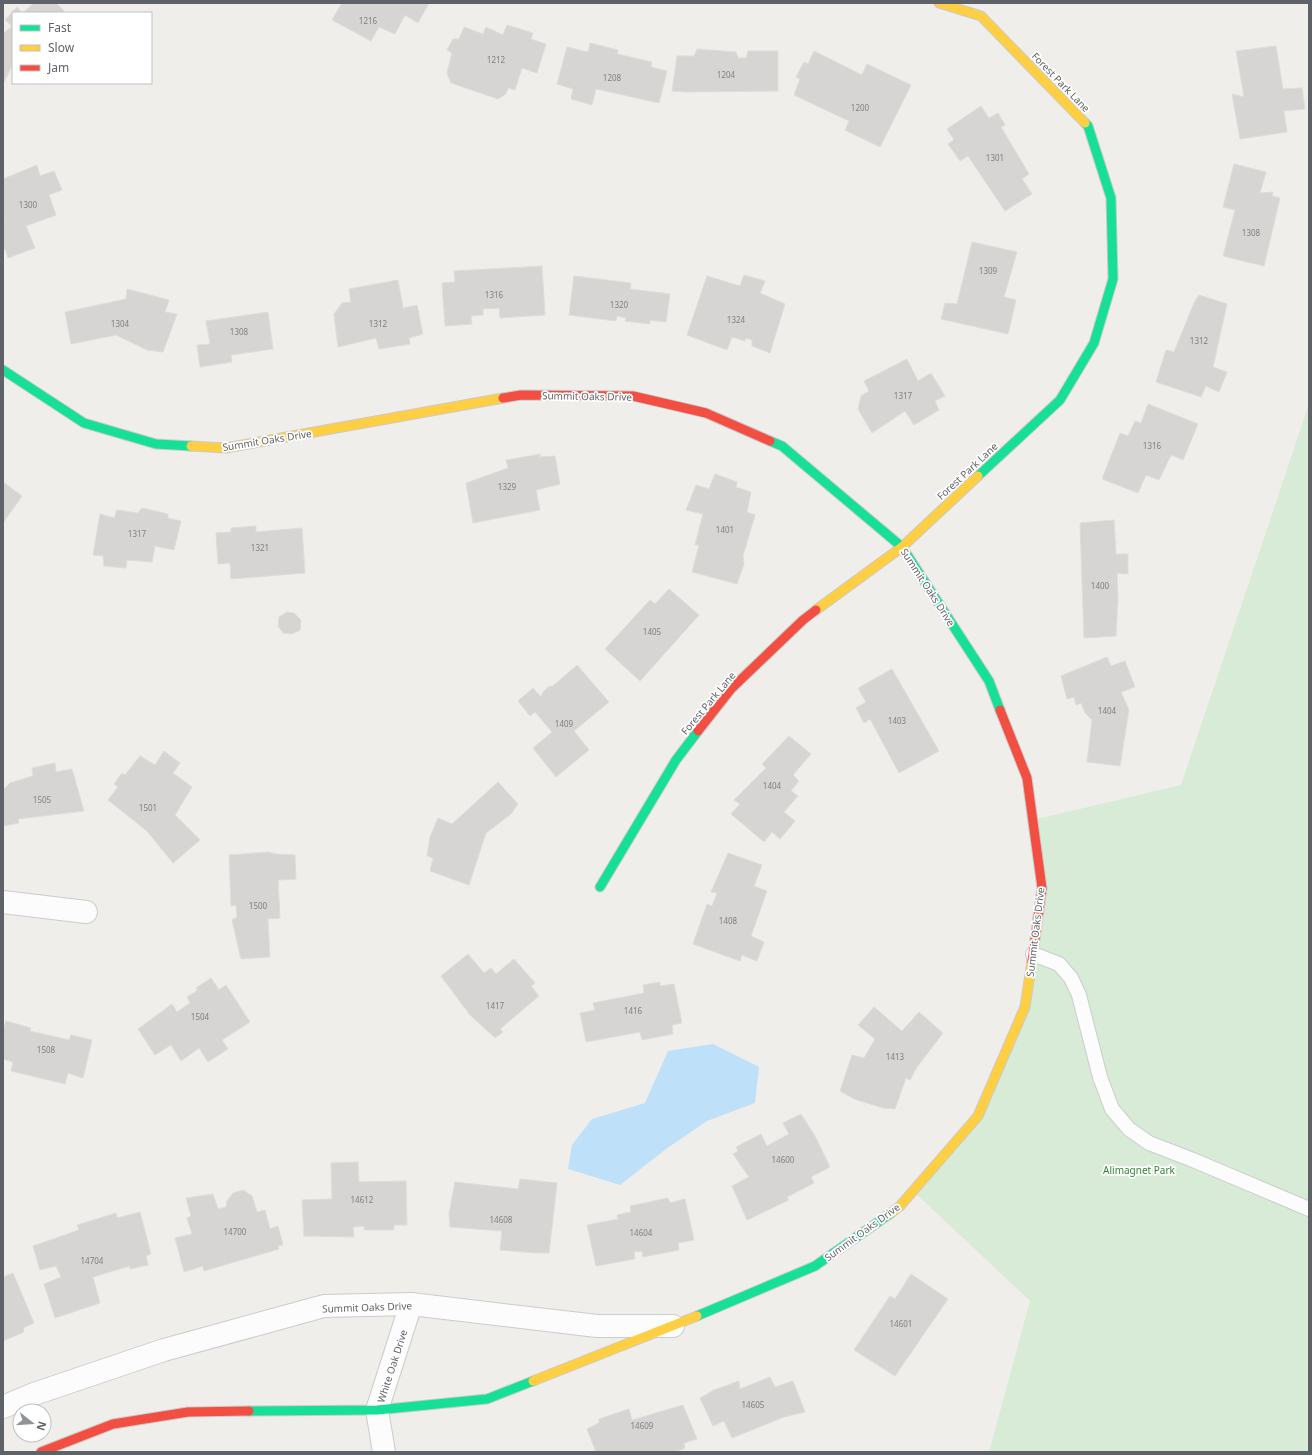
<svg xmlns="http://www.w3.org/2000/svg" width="1312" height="1455" font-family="'Noto Sans',sans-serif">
<rect width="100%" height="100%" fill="#efeeea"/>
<polygon fill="#d8ebd6" points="1309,404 1309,1452 989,1452 1030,1301 913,1191 978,1116 1025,1007 1042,888 1033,820 1181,785"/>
<polygon fill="#bfe0f9" points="713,1044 759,1067 755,1103 707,1121 666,1149 620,1185 568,1169 572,1145 592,1119 645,1103 668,1051"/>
<g fill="#d6d5d3" stroke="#deddd9">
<polygon points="34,3 56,3 66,13 23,13"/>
<polygon points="342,3 429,3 418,23 405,15 395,34 379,27 371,41 332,20"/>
<polygon points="17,7 22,13 13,13 13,64 3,84 3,34 12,26 5,20"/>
<polygon points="507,25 533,33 531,39 546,44 537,73 522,68 515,90 508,88 506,94 498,99 451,83 447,73 452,53 447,50 453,39 459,39 464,27 483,34 486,27 503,35"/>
<polygon points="590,43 618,50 617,54 652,62 651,67 667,71 659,103 596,89 592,105 571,99 573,89 557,84 567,47 588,52"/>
<polygon points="1276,46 1283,89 1302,88 1305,109 1284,111 1287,132 1240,139 1232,94 1244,97 1236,51"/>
<polygon points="697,49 736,52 738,58 746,58 748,51 778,51 778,91 686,92 672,91 677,56 694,56"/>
<polygon points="814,51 862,75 867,64 911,85 880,147 845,130 849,121 794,95 800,79 796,77 804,62 808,64"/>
<polygon points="981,106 989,118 998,113 1005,125 1001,127 1029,174 1022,179 1032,194 1005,211 968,156 960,161 948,144 954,140 947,129"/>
<polygon points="1234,164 1266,172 1260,193 1273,192 1272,196 1280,198 1264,266 1223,256 1235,210 1223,207"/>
<polygon points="37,165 40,176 54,171 62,190 49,195 56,215 26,226 35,248 8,258 5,249 3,250 3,223 5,222 3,216 3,179"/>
<polygon points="972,242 1017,252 1004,297 1016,300 1008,334 941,319 945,303 957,304"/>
<polygon points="542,266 545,315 500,318 499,308 483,309 483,315 471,316 472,324 445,326 442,283 455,282 454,271"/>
<polygon points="744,275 765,281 760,293 785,304 770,353 752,346 752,340 746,338 745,341 732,337 727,350 687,335 707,276 740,286"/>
<polygon points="574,276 631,283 630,289 670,294 666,322 650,320 650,324 625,321 626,318 617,316 616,321 569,315"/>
<polygon points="398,280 403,308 417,305 423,334 409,338 410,344 379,349 376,338 338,347 334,314 342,303 351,302 349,289"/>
<polygon points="127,289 169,300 165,312 177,314 163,352 147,350 116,335 71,344 65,312 126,299"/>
<polygon points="1199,295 1227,304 1213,367 1227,372 1219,392 1206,386 1201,397 1156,382 1166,350 1174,352 1194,303"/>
<polygon points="268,312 273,349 231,355 232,362 200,367 197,345 210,344 206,321"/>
<polygon points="907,359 918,381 931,373 945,396 935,401 939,410 914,425 905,411 872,433 858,409 861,396 869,391 864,381"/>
<polygon points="1148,404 1198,424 1183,460 1171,455 1159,480 1146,475 1138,493 1102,479 1120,433 1128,436 1135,421 1141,423"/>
<polygon points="541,454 539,457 555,456 560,484 536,490 540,510 473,523 466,483 508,468 506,460"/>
<polygon points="715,474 737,482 736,487 751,492 747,512 755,515 743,556 744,564 737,584 692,572 699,545 695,545 703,514 686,510 696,485 709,489"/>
<polygon points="3,482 22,496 3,523"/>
<polygon points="142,508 168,514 168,518 181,521 174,550 155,546 152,562 127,560 126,568 104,566 103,556 93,555 100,514 114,518 117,510 138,513"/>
<polygon points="1114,520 1116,554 1128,554 1128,574 1117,573 1118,598 1116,636 1084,638 1080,523"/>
<polygon points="256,526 256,532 302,528 305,573 231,579 230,563 218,564 216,533 231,532 231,528"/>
<polygon points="669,589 699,615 640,681 605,649 650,600 655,604"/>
<polygon points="287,612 294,613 301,620 300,630 292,634 283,633 278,626 279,617"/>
<polygon points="1107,657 1111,666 1125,661 1135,687 1121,692 1129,710 1120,766 1087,762 1092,720 1085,713 1081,703 1076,705 1074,697 1067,699 1061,676"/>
<polygon points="577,665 609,702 574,731 589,750 556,777 533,748 552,732 535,712 530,716 518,701 533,688 541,697 543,692 548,687 553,686"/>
<polygon points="892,669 939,751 899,773 870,719 864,723 856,708 866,702 858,688"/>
<polygon points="789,736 811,754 793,775 799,781 791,791 798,796 784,812 795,821 780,839 772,832 764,842 731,814 740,804 734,800 766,768 762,764"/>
<polygon points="164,751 180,763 173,773 192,787 175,815 200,840 173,863 147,831 108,800 118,787 114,784 122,773 125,775 140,756 155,765"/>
<polygon points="55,763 56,772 72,769 84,811 18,819 19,823 3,826 3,790 10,783 33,776 32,768"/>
<polygon points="498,782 518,804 511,814 486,833 469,885 430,871 433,858 427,856 430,837 438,818 452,824"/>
<polygon points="268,852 276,854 295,855 296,879 278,880 280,918 268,919 270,957 241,959 232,920 237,917 236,905 231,906 229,855"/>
<polygon points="728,853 762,865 754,886 767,891 751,936 764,942 757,961 742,955 740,961 693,944 707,904 712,906 717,893 711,892"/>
<polygon points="468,954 484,973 491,968 496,974 514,959 535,983 531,986 539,996 500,1029 503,1032 495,1038 470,1015 441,976"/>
<polygon points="211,978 219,990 226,985 250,1022 222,1040 228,1049 208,1062 199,1048 181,1061 171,1045 155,1055 138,1029 172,1004 177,1012 190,1003 187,997 197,991 196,988"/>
<polygon points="660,982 660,986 674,984 682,1023 672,1025 673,1034 642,1040 640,1032 586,1042 580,1013 595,1010 593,1003 644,993 643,985"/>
<polygon points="874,1007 902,1031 919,1012 943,1033 917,1067 910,1080 906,1078 895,1109 883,1108 854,1099 840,1091 852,1055 864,1058 875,1039 858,1025"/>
<polygon points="6,1021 31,1028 30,1031 69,1040 71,1035 92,1040 83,1078 68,1073 65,1084 11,1071 13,1062 3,1059 3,1027 4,1028"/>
<polygon points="801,1114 815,1136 830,1167 811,1177 814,1183 787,1197 789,1200 747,1220 732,1186 749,1177 733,1154 738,1151 736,1147 761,1134 767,1146 789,1134 783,1123"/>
<polygon points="358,1162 359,1182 406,1181 407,1225 394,1225 394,1230 364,1230 364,1226 353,1227 354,1237 304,1236 302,1200 332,1199 331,1163"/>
<polygon points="520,1179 557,1183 549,1253 535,1253 500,1250 502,1231 450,1227 449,1213 455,1182 518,1189"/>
<polygon points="243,1190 252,1196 257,1212 265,1210 270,1229 278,1226 283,1245 278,1246 279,1249 204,1271 203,1266 184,1272 175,1238 192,1234 187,1218 191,1216 186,1198 213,1194 218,1209 226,1207 227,1201 233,1193"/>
<polygon points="668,1198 670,1203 685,1199 694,1240 678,1243 679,1250 643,1257 642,1251 634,1252 635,1259 596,1266 587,1225 618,1219 617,1215 631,1212 630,1206"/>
<polygon points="140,1212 151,1254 146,1256 148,1265 130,1269 130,1266 93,1277 100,1303 55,1318 44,1284 61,1277 56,1266 40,1270 33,1246 79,1230 77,1225 116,1213 117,1218"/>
<polygon points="13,1273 34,1323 23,1328 24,1332 3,1341 3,1277"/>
<polygon points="911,1274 948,1299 895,1376 854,1350 890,1296 895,1299"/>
<polygon points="770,1377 775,1387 793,1381 805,1412 784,1417 732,1438 724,1421 713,1426 700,1398 714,1390 739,1381 740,1389"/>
<polygon points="683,1405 697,1439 684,1443 685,1448 675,1452 611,1452 610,1451 608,1452 596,1452 587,1429 599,1423 599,1419 629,1409 632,1420"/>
</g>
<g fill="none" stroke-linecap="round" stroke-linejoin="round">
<g stroke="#cbcccc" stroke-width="16">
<polyline id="lane" points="1033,954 1059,964 1071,978 1079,995 1100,1077 1112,1109 1129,1129 1149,1143 1193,1160 1309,1209"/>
</g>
<g stroke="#cbcccc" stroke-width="24">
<g id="street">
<polyline points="3,902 86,912"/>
<polyline points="3,1407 34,1394 164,1350 324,1306 411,1304 597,1326 673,1326"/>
<polyline points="384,1452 377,1410 411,1304"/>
</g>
</g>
<g stroke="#cacacb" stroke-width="11">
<g id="fast">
<polyline points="3,370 84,423 156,444 191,446"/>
<polyline points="770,441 782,446 902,547 989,681 1000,710"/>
<polyline points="978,476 1060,400 1094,343 1113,279 1111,198 1088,126 1085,123"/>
<polyline points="600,887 676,760 698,731"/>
<polyline points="697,1316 815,1266 891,1213"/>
<polyline points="249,1411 377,1410 487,1399 533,1381"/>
</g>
</g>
<g stroke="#cacacb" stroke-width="11">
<g id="slow">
<polyline points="939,3 981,16 1085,123"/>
<polyline points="191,446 226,448 503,398"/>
<polyline points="816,610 902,547 978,476"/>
<polyline points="891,1213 900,1206 978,1116 1025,1007 1032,961"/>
<polyline points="533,1381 697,1316"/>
</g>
</g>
<g stroke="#cacacb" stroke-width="11">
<g id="jam">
<polyline points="503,398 521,395 633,396 706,413 770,441"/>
<polyline points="1000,710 1027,778 1042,888 1032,961"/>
<polyline points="698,731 731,689 803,620 816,610"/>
<polyline points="41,1452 113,1424 188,1412 249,1411"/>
</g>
</g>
<use href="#lane" stroke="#fdfcfc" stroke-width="14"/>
<use href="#street" stroke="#fdfcfc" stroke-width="22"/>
<use href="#fast" stroke="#16e098" stroke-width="9"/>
<use href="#slow" stroke="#ffcf43" stroke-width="9"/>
<use href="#jam" stroke="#f24e42" stroke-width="9"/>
</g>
<g text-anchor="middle" stroke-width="3.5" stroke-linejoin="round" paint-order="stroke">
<g font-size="8" fill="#7e8184">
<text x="368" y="24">1216</text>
<text x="496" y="63">1212</text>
<text x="726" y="78">1204</text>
<text x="612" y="81">1208</text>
<text x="860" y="111">1200</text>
<text x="995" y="161">1301</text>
<text x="28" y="208">1300</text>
<text x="1251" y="236">1308</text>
<text x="988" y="274">1309</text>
<text x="494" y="298">1316</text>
<text x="619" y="308">1320</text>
<text x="736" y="323">1324</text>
<text x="120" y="327">1304</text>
<text x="378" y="327">1312</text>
<text x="239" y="335">1308</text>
<text x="1199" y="344">1312</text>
<text x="903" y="399">1317</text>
<text x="1152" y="449">1316</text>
<text x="507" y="490">1329</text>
<text x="725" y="533">1401</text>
<text x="137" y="537">1317</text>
<text x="260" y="551">1321</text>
<text x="1100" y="589">1400</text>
<text x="652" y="635">1405</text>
<text x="1107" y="714">1404</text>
<text x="897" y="724">1403</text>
<text x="564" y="727">1409</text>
<text x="772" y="789">1404</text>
<text x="42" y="803">1505</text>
<text x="148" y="811">1501</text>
<text x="258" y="909">1500</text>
<text x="728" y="924">1408</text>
<text x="495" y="1009">1417</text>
<text x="633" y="1014">1416</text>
<text x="200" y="1020">1504</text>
<text x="46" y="1053">1508</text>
<text x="895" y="1060">1413</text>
<text x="783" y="1163">14600</text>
<text x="362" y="1203">14612</text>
<text x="501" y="1223">14608</text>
<text x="235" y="1235">14700</text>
<text x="641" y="1236">14604</text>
<text x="92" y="1264">14704</text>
<text x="901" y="1327">14601</text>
<text x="753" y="1408">14605</text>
<text x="642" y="1429">14609</text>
</g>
<g font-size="10" fill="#5f6368" stroke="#fff">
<text transform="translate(1061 82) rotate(46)" y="4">Forest Park Lane</text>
<text transform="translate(587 396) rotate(1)" y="4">Summit Oaks Drive</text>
<text transform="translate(267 440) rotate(-9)" y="4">Summit Oaks Drive</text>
<text transform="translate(967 471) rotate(-43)" y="4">Forest Park Lane</text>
<text transform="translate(928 587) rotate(57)" y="4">Summit Oaks Drive</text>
<text transform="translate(708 703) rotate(-50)" y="4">Forest Park Lane</text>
<text transform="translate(1035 932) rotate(-83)" y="4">Summit Oaks Drive</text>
<text transform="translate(862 1232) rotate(-36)" y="4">Summit Oaks Drive</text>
<text transform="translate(367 1307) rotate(-2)" y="4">Summit Oaks Drive</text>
<text transform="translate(392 1366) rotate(-72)" y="4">White Oak Drive</text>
</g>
<g font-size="10" fill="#348238" stroke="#fff">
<text x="1139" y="1174">Alimagnet Park</text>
</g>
</g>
<rect width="1312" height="1455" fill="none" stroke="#5f6368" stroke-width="8"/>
<rect x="12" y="12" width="140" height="72" fill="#ffffff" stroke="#bfc1c3"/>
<rect x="20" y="25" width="20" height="6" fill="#16e098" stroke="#bfc1c3"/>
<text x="48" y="32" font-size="12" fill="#5f6368">Fast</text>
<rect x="20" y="45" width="20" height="6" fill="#ffcf43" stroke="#bfc1c3"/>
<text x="48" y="52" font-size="12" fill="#5f6368">Slow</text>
<rect x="20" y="65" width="20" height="6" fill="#f24e42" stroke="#bfc1c3"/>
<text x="48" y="72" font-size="12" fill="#5f6368">Jam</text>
<g transform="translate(32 1423) rotate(107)"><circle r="19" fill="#ffffff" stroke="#bfc1c3"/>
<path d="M0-3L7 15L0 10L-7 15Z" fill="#919496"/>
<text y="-6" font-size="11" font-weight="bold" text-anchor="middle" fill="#5f6368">N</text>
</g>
</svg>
